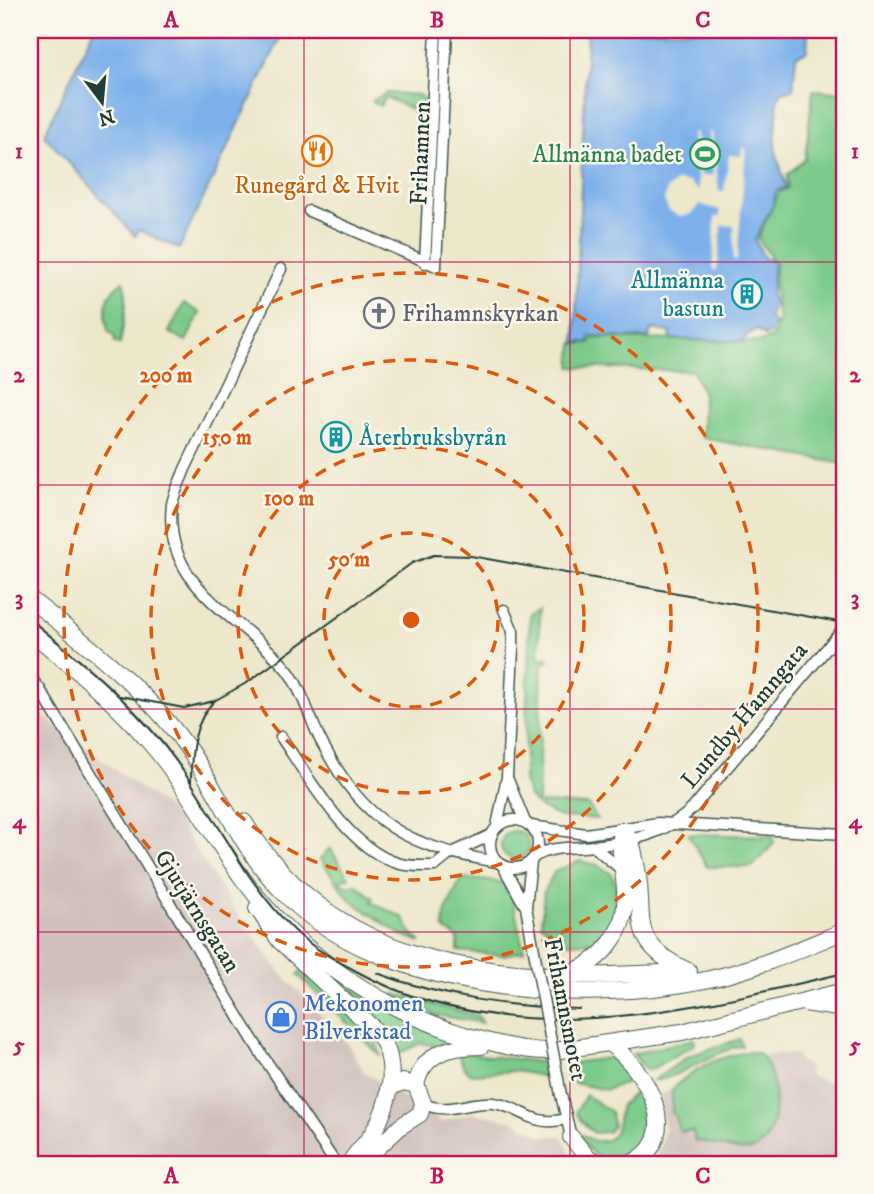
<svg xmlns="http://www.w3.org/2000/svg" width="874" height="1194" font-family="'IM FELL DW Pica',serif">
<rect width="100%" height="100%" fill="#fbf7ec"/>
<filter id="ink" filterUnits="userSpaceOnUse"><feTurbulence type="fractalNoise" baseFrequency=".0143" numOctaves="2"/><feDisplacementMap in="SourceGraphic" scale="14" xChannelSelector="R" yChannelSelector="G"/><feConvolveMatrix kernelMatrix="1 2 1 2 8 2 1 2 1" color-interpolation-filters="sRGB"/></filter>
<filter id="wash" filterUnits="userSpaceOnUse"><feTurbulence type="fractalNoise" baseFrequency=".00686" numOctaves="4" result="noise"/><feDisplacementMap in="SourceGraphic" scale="28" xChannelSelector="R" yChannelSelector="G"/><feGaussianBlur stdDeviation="1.57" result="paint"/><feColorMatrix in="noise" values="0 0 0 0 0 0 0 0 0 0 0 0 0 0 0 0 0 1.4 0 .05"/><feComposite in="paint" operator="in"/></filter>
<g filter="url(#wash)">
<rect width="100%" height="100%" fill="#ede7cb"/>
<g fill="#d0c0bc">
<polygon points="30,706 171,811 236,912 280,972 348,1044 364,1072 441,1122 473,1113 514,1121 542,1136 562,1136 575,1164 30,1164"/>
<polygon points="795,1054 800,1062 808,1066 810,1076 842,1088 832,1120 844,1097 844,1164 654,1164 665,1130 660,1096 689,1075 734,1056"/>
</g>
<g fill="#7bca8a" stroke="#4d845f" stroke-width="2">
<polygon points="813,90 844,93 844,464 702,438 703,394 693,371 571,367 573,344 590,343 593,338 761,342 772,338 779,322 774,288 775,264 758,238 779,192 788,188 787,175 805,159"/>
<polygon points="386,93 419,95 427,103 429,117 385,97 380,106 372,101"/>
<path d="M123,281c7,17 0,44 -3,63l-5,-1 -1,-7 -6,-5c-4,-22 -4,-37 15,-50z"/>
<polygon points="184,303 200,313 186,341 169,332"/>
<polygon points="540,608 539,658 548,658 548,662 542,663 538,805 529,797 524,780 530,613"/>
<polygon points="541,803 588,805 597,819 560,817 541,808"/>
<circle cx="515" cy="845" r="14"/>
<polygon points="688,834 772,836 774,843 752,867 707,867"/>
<polygon points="330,848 349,878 341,879 340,882 347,886 356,884 373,898 371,902 404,918 411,933 421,942 400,934 350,900 320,859"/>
<path d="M580,861l17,4 15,9c9,20 2,54 -16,68l-38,1 -7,-12 -10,-7 3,-33 11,-20z"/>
<path d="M460,878l49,5 15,68 -21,4 -45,-4v-13l-14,-9c-3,-20 12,-32 16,-51z"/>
<path d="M291,946c50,37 99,67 155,92l1,4 -10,4 -16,-3 -25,12 -16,-31 -23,-16z"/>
<polygon points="302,970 375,1037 381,1056 298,975"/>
<polygon points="395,994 478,1016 482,1023 436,1015 393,998"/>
<polygon points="694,1039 695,1044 650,1070 646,1070 633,1054"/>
<path d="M740,1039l2,7c-26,3 -71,37 -88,34l35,-24z"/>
<path d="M746,1052l12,1c20,13 26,85 -4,96 -18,6 -40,-8 -59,-8l-2,-10 -13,1 -4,-15 -4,-3v-24c18,-21 47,-33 74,-38z"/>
<polygon points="466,1053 548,1063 551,1078 516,1071 472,1074 464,1068 458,1054"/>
<polygon points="608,1058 622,1063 635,1079 606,1090 574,1083 571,1063"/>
<path d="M640,1088l12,25 -3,28c-7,6 -17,18 -26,21 -19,6 -37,-12 -44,-28 6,1 13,8 21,7 21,-1 16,-23 21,-36z"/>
<polygon points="586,1095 611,1112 613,1126 608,1132 594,1133 581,1121 576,1112"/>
</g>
<g fill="#7eb1eb" stroke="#4e7790" stroke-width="2">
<polygon points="93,30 284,30 179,249 139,230 135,236 44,135"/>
<polygon points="587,30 808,30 807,51 796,56 793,89 782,92 778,98 775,148 786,187 776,191 773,205 755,239 764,258 774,262 771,295 775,305 769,318 777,324 774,325 770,334 765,336 756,329 741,341 670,339 671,332 651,329 649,338 590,336 589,342 575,342"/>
</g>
<polygon fill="#ede7cb" points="712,131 719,192 724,192 729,155 741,156 742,148 746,148 737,261 733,260 734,226 722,225 717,270 713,270 715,217 720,216 720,210 699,204 692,214 680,216 669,211 664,200 667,189 677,181 689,182 699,191 692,133 696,133 701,176 713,175 709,132"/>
</g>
<g filter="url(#ink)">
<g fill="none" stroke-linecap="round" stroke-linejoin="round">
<g stroke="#3e564b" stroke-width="13">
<g id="street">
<polyline points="309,211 436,266 447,30"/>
<polyline points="425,263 436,30"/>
<path d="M281,269l-96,200c-4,11 -11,24 -13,35 -10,86 72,112 116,167 15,20 22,49 34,72 43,82 87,104 175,119"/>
<polyline points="30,677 39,688 262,1055 336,1164"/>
<path d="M281,737c28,41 66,110 116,126 12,4 25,3 38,3l15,-12 41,-19"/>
<polyline points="508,780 525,822"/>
<circle cx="514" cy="844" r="24"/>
<polyline points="497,826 507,777 513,648 513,631 504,610"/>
<polyline points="531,826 586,834 658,823 844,834"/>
<polyline points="593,846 622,870"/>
<path d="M535,856c20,-11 37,-7 58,-10 36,-4 74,-12 100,-38l151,-180"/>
<polyline points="531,862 526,907 532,940"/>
<polyline points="503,866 524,904"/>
<polyline points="561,1095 571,1137"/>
<path d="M423,1103c22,13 46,-2 70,0 31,4 38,25 73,16"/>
</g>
</g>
<g stroke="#3e564b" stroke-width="18">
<g id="secondary">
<path d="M30,599c55,44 116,90 157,148 34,48 55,104 97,146 95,98 293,114 421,87 49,-10 93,-30 139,-49"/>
<path d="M30,631c45,37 91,75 127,120 33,40 56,87 86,128 60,80 147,138 243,162 22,6 45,11 68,10l128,-19 162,-41"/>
<path d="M244,822c99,160 277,161 445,149"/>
<path d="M622,830c9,9 11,16 13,29 14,57 -13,81 53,112"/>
<path d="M257,908l23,33 97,91c23,29 14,72 -5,102 -7,11 -17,19 -23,30"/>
<path d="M568,974c35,-13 61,-44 57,-84 -1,-20 -7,-40 -3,-60"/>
<polyline points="805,1003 844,1009"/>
<path d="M610,1044c35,25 77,94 20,120"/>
<path d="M416,1085c7,-33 35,-39 65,-39"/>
<polyline points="571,1137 587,1157 600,1164"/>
<polyline points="361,1163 401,1126 420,1114 423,1103 416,1085 403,1082 389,1088"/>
</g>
</g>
<use href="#street" stroke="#fff" stroke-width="10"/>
<use href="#secondary" stroke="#fff" stroke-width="16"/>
<g stroke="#1f3d34" stroke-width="2">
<path d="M30,619c53,44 106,86 147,143 40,55 67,120 117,168 18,18 40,29 62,41 152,84 329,40 488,2"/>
<polyline points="120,696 184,708 214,701 248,682 412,563 434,555 471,556 844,623"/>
<path d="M191,781c0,-29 2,-59 24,-81"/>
<path d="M377,973c67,25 132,34 202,36"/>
</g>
<g stroke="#1f3d34" stroke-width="6">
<polyline id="rail" points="835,1164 844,1130"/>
</g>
<use href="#rail" stroke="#fbf7ec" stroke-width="3.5" stroke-dasharray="10" stroke-linecap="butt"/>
<g stroke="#3e564b" stroke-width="13" stroke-linecap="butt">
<polyline id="street-bridge" points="532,940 561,1095"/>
</g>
<use href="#street-bridge" stroke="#fff" stroke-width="10"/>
</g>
</g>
<path fill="none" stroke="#c2185b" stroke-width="2" stroke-opacity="0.55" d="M304,30v1134M570,30v1134M30,262h814M30,485h814M30,709h814M30,932h814"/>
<g fill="none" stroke="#de580e" stroke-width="3.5" stroke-dasharray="12 9">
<circle cx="411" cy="620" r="87"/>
<circle cx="411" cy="620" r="173"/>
<circle cx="411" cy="620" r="260"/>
<circle cx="411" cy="620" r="347"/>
</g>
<defs>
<g id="restaurant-ring" transform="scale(1.575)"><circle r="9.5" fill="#fbf7ec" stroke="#e8710a" stroke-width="1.5"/><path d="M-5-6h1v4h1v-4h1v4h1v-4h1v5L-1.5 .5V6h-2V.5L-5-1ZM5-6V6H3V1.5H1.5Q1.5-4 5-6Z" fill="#e8710a"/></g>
<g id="stadium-ring" transform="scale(1.575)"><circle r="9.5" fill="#fbf7ec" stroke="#2e9e5b" stroke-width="1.5"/><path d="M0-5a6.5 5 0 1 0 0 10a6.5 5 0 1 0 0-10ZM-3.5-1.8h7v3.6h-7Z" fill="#2e9e5b"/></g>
<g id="building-ring" transform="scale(1.575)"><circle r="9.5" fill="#fbf7ec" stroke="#0f9aa8" stroke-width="1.5"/><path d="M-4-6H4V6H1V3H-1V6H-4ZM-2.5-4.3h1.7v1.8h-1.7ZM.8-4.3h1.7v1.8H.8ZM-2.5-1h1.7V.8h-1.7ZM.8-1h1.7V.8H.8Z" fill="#0f9aa8"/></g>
<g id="church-ring" transform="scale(1.575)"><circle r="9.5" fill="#fbf7ec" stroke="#6b7280" stroke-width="1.5"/><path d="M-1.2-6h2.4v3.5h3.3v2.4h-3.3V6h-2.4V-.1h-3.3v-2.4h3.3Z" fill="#6b7280"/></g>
<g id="shop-ring" transform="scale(1.575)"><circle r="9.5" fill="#fbf7ec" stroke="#3f7fe0" stroke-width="1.5"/><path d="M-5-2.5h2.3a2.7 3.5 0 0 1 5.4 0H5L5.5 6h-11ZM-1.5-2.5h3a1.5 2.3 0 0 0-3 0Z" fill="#3f7fe0"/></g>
</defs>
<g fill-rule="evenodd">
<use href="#restaurant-ring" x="317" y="151"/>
<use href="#stadium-ring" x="705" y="154"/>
<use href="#building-ring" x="747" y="294"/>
<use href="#church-ring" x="379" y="313"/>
<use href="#building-ring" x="336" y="437"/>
<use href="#shop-ring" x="281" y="1017"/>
</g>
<g text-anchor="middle" stroke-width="5" stroke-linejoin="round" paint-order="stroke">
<g font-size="24" fill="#1f3d34" stroke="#fbf7ec">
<text transform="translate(420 153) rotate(-88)" y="8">Frihamnen</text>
<text transform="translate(744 715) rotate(-50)" y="8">Lundby Hamngata</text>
<text transform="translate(198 911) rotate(58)" y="8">Gjutjärnsgatan</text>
<text transform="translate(566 1009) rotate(79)" y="8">Frihamnsmotet</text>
</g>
<g font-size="24" fill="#27864d" stroke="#fbf7ec" text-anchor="end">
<text x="682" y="162">Allmänna badet</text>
</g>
<g font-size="24" fill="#c56008" stroke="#fbf7ec">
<text x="317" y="193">Runegård &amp; Hvit</text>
</g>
<g font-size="24" fill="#0d838f" stroke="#fbf7ec" text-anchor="end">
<text x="724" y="288">Allmänna<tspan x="724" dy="28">bastun</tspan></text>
<text x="359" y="445" text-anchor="start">Återbruksbyrån</text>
</g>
<g font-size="24" fill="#5b616d" stroke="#fbf7ec" text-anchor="start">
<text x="402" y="321">Frihamnskyrkan</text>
</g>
<g font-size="24" fill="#366cbe" stroke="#fbf7ec" text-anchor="start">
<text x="304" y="1011">Mekonomen<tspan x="304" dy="28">Bilverkstad</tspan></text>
</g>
</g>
<circle cx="411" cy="620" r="10" fill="#de580e" stroke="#fbf7ec" stroke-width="3.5"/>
<g font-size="21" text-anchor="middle" font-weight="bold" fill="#de580e" stroke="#fbf7ec" stroke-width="5" stroke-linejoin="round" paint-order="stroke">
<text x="166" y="382">200 m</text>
<text x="227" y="444">150 m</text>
<text x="289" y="505">100 m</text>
<text x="349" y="566">50 m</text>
</g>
<rect width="874" height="1194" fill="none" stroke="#fbf7ec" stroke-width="77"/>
<g transform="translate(102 102) rotate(164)" stroke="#fbf7ec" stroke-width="5" paint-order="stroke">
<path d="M0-5L12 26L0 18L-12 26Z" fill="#1f3d34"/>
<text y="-10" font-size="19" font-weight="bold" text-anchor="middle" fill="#1f3d34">N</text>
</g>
<rect x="38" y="38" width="798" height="1118" fill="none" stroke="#c2185b" stroke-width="2.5"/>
<g font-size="23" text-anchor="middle" font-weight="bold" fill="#c2185b">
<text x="171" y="27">A</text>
<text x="437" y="27">B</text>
<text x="703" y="27">C</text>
<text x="19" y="158">1</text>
<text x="855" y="158">1</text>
<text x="19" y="382">2</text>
<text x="855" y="382">2</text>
<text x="19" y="605">3</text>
<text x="855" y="605">3</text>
<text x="19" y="828">4</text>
<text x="855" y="828">4</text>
<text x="19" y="1052">5</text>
<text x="855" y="1052">5</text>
<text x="171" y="1183">A</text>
<text x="437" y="1183">B</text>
<text x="703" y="1183">C</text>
</g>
</svg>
